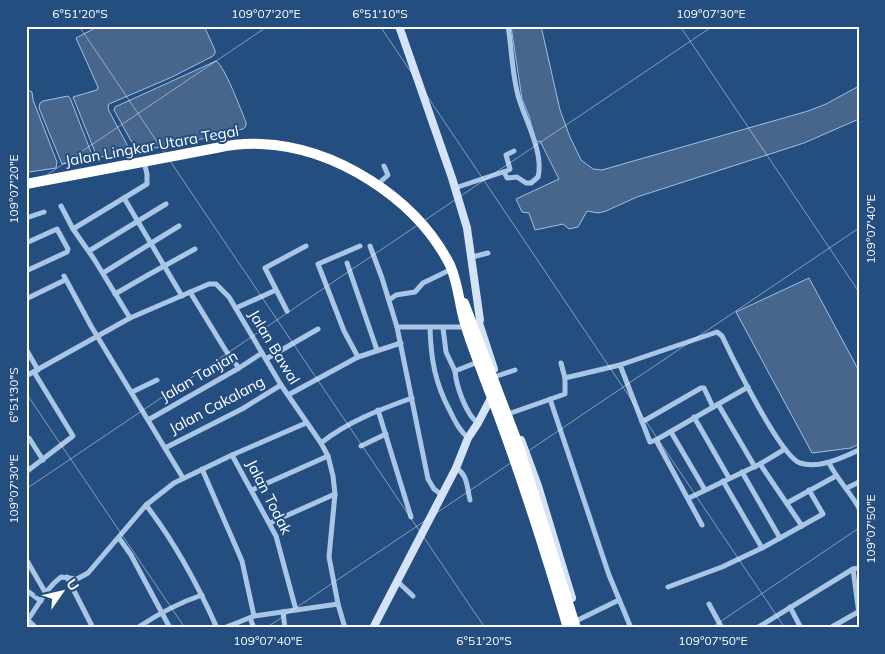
<svg xmlns="http://www.w3.org/2000/svg" width="885" height="654" font-family="Mulish,sans-serif">
<rect width="100%" height="100%" fill="#244d80"/>
<g fill="#48668b" stroke="#9ec1e7">
<polygon points="99,26 204,26 215,50 215,53 213,56 172,77 109,104 108,107 109,111 131,152 129,155 97,157 73,97 97,90 98,87 76,38"/>
<polygon points="511,26 541,26 560,110 570,137 581,160 593,169 602,170 808,111 826,104 859,86 859,119 804,143 637,197 606,211 598,213 587,211 578,227 569,229 563,224 535,230 529,213 522,212 516,199 559,179 540,141 536,142 529,116 522,99"/>
<path d="M216,61c9,5 25,50 30,61v4l-3,3c-18,4 -96,25 -108,19l-21,-38 1,-3z"/>
<polygon points="26,89 32,92 33,100 57,162 56,168 29,172 26,169"/>
<polygon points="68,96 70,98 94,160 62,164 39,108 40,103 43,101"/>
<polygon points="809,278 859,371 859,444 851,448 812,453 736,312"/>
</g>
<g fill="none" stroke-linecap="round" stroke-linejoin="round">
<g stroke="#aac6e6" stroke-width="5">
<path d="M504,172l3,6 10,-1 9,6h5l7,-6c6,-23 -12,-56 -19,-78 -7,-23 -7,-49 -11,-73"/>
<polyline points="377,185 388,175 384,166"/>
<polyline points="455,188 509,170 510,169 506,155 514,151"/>
<polyline points="124,198 147,184 147,174 144,162"/>
<polyline points="61,206 73,229 94,259 130,318"/>
<polyline points="26,218 44,212"/>
<polyline points="73,229 124,198 182,296"/>
<polyline points="26,243 57,229 68,249 67,252 26,271"/>
<polyline points="370,246 382,278 397,327 428,479 434,489 442,495"/>
<polyline points="89,251 166,204"/>
<polyline points="472,257 488,253"/>
<polyline points="347,263 377,350"/>
<polyline points="103,273 179,226"/>
<polyline points="64,276 91,326 183,478"/>
<polyline points="190,292 226,351 239,368"/>
<polyline points="115,294 148,275 195,249"/>
<polyline points="26,299 65,280"/>
<polyline points="389,300 396,295 415,292 423,283 452,269"/>
<polyline points="236,308 276,290"/>
<polyline points="287,311 265,268 306,246"/>
<polyline points="397,327 466,327"/>
<path d="M430,328c1,32 5,55 20,83 5,10 9,19 18,27"/>
<polyline points="443,328 446,352 455,371"/>
<polyline points="26,349 38,370"/>
<polyline points="358,357 344,331 318,264 360,246"/>
<polyline points="266,359 318,329"/>
<polyline points="561,363 565,378"/>
<polyline points="620,365 650,442 656,440"/>
<polyline points="26,376 130,318 209,284 216,284 229,297 281,385 321,443 328,456 333,476 335,494 329,557 338,604 345,628"/>
<polyline points="497,376 515,370"/>
<polyline points="132,392 157,380"/>
<polyline points="288,395 358,357 401,343"/>
<polyline points="550,399 609,575 631,628"/>
<polyline points="718,404 755,467"/>
<polyline points="378,410 411,517"/>
<path d="M511,413l54,-19v-16l55,-13 97,-33 5,4c11,23 58,120 78,127 19,6 42,-5 59,-13"/>
<polyline points="694,417 729,478"/>
<polyline points="148,420 239,368 262,353"/>
<polyline points="642,422 701,388 704,388 713,407"/>
<path d="M478,423c-12,-8 -22,-38 -23,-52l23,-9"/>
<polyline points="671,432 705,490"/>
<polyline points="26,437 29,438 43,460"/>
<path d="M321,443c26,-21 60,-34 91,-45"/>
<polyline points="361,446 386,434"/>
<polyline points="165,448 242,409 281,385"/>
<polyline points="232,455 276,536 296,610"/>
<path d="M829,463c8,16 21,29 30,45"/>
<polyline points="760,464 802,526"/>
<path d="M456,468c12,7 11,20 14,32"/>
<polyline points="202,469 242,561 254,616"/>
<polyline points="26,472 73,436 34,372"/>
<polyline points="742,472 780,538"/>
<polyline points="723,481 762,548"/>
<polyline points="847,488 859,482"/>
<polyline points="252,490 328,456"/>
<polyline points="689,498 760,464 785,449"/>
<polyline points="787,503 836,476"/>
<path d="M146,505c30,39 51,78 71,123"/>
<polyline points="270,523 335,494"/>
<polyline points="702,525 656,440 748,387"/>
<polyline points="119,538 131,555 170,628"/>
<polyline points="26,559 45,592"/>
<polyline points="853,569 859,614"/>
<polyline points="67,577 93,628"/>
<polyline points="397,581 413,596"/>
<polyline points="668,587 722,567 762,548 823,514 809,490"/>
<polyline points="26,590 41,601"/>
<polyline points="709,604 722,628"/>
<polyline points="790,607 801,628"/>
<polyline points="283,612 285,628"/>
<polyline points="250,618 254,628"/>
<polyline points="28,620 36,628"/>
<polyline points="578,620 619,600"/>
<path d="M26,622c12,-15 19,-33 35,-45l16,2 11,-6 58,-68 28,-22 58,-28 74,-32"/>
<path d="M137,628c21,-14 41,-25 65,-33"/>
<polyline points="224,628 254,616 338,604"/>
<polyline points="757,628 853,569 859,568"/>
<polyline points="830,628 858,612"/>
</g>
<g stroke="#d4e3f6" stroke-width="8">
<polyline points="399,26 452,178 467,228 480,320 479,323 469,327"/>
<polyline points="479,323 494,369"/>
<polyline points="521,440 538,486 572,598"/>
<polyline points="373,628 456,468 468,438 478,423 492,396"/>
</g>
<g stroke="#fff" stroke-width="10">
<path d="M26,184l190,-36c14,-3 29,-5 45,-4 74,3 155,54 189,121 8,18 9,37 14,55 5,19 13,38 20,57 32,82 59,166 84,251"/>
<polyline points="464,303 518,444 576,628"/>
</g>
</g>
<path fill="none" stroke="#fff" stroke-width="1" stroke-opacity="0.45" d="M79,26l406,602M380,26l405,602M680,26l179,266M26,189l242,-163M26,393l159,235M26,489l687,-463M266,628l593,-400M711,628l148,-100"/>
<g text-anchor="middle" stroke-width="4" stroke-linejoin="round" paint-order="stroke">
<g font-size="15" fill="#fff" stroke="#244d80">
<text transform="translate(152 146) rotate(-10)" y="5">Jalan Lingkar Utara Tegal</text>
<text transform="translate(274 347) rotate(59)" y="5">Jalan Bawal</text>
<text transform="translate(199 376) rotate(-30)" y="5">Jalan Tanjan</text>
<text transform="translate(217 405) rotate(-28)" y="5">Jalan Cakalang</text>
<text transform="translate(269 497) rotate(63)" y="5">Jalan Todak</text>
</g>
</g>
<rect width="885" height="654" fill="none" stroke="#244d80" stroke-width="55"/>
<g transform="translate(62 592) rotate(56)" stroke="#244d80" stroke-width="4" paint-order="stroke">
<path d="M0-4L9 19L0 12L-9 19Z" fill="#ffffff"/>
<text y="-8" font-size="14" font-weight="bold" text-anchor="middle" fill="#ffffff">U</text>
</g>
<rect x="28" y="28" width="830" height="598" fill="none" stroke="#fff" stroke-width="2"/>
<g font-size="12" text-anchor="middle" fill="#fff">
<text x="80" y="18">6°51'20"S</text>
<text x="266" y="18">109°07'20"E</text>
<text x="380" y="18">6°51'10"S</text>
<text x="711" y="18">109°07'30"E</text>
<text transform="translate(14 189) rotate(-90)" y="4">109°07'20"E</text>
<text transform="translate(871 229) rotate(-90)" y="4">109°07'40"E</text>
<text transform="translate(14 395) rotate(-90)" y="4">6°51'30"S</text>
<text transform="translate(14 489) rotate(-90)" y="4">109°07'30"E</text>
<text transform="translate(871 529) rotate(-90)" y="4">109°07'50"E</text>
<text x="268" y="645">109°07'40"E</text>
<text x="484" y="645">6°51'20"S</text>
<text x="713" y="645">109°07'50"E</text>
</g>
</svg>
